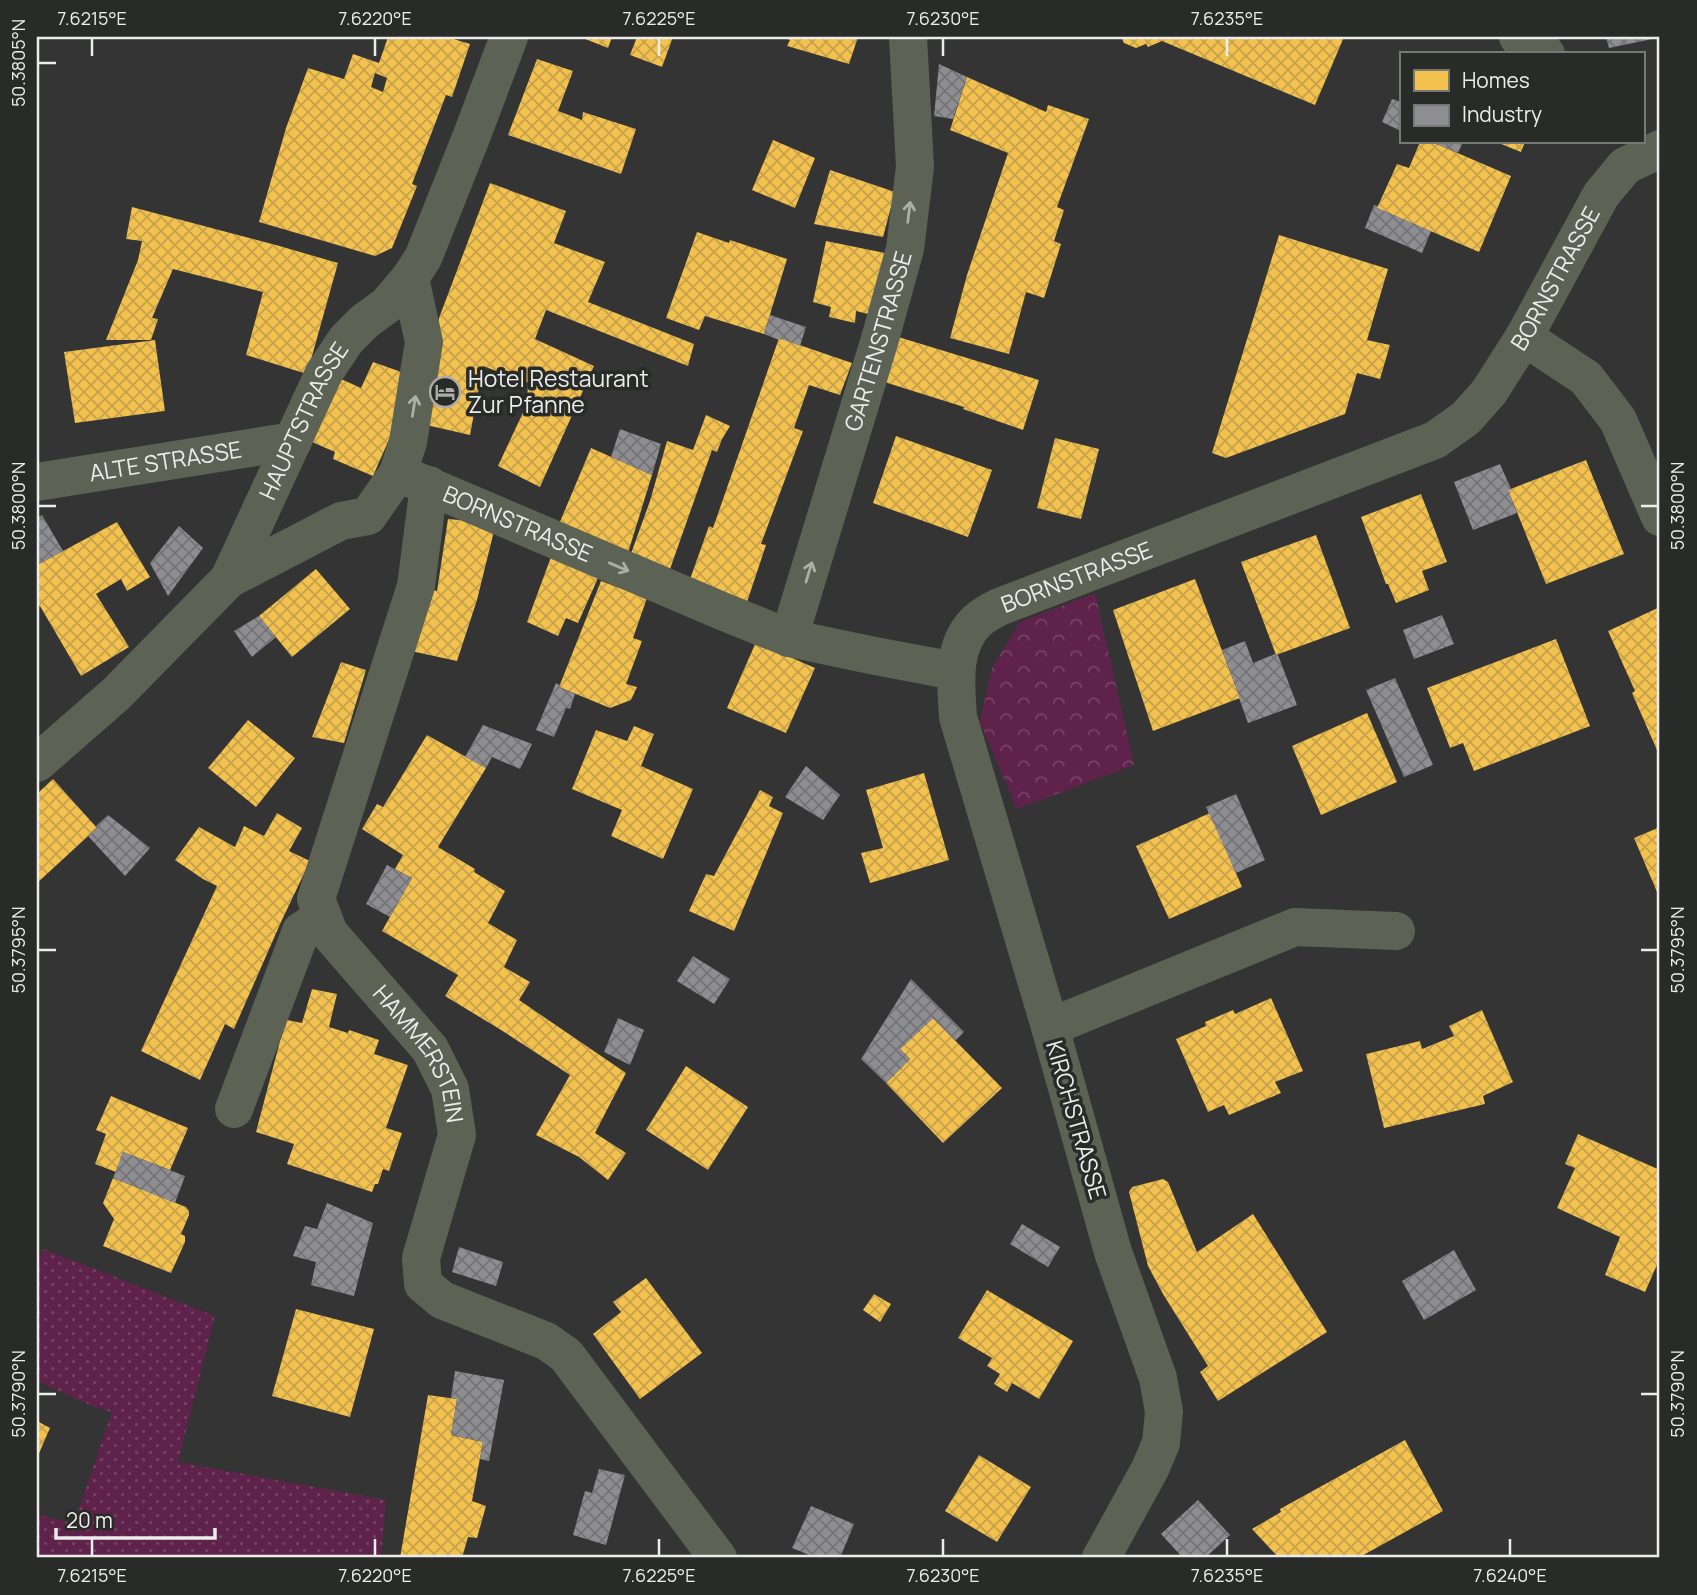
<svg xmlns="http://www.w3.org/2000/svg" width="1697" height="1595" font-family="Manrope,sans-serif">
<defs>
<pattern id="grass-dots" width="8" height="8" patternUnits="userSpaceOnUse" patternTransform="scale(1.75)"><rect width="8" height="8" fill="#5f234b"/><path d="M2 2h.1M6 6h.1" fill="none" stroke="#764365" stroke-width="1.8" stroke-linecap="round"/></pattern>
<pattern id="park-crowns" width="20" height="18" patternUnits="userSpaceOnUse" patternTransform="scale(1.75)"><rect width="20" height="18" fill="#5f234b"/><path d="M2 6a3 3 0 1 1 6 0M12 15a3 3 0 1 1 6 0" fill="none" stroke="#764365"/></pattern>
<pattern id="homes-cross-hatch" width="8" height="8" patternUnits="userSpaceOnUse" patternTransform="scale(1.75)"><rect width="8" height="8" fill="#f2c14e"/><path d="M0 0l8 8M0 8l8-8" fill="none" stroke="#c7a24c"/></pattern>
<pattern id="industry-cross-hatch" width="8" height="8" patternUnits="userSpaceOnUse" patternTransform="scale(1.75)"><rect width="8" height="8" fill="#8d8d92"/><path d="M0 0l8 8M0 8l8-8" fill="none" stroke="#747477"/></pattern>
</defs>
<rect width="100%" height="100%" fill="#333433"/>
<polygon fill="url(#grass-dots)" points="43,1249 215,1316 178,1462 386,1500 381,1558 37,1558 37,1514 74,1524 112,1412 94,1407 37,1381 37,1266"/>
<polygon fill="url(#park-crowns)" points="1095,593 1134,765 1017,809 980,722 992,668 1020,622"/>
<g fill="url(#homes-cross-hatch)" fill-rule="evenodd">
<path d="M388,37h59l23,7 -18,53 -6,-2 -34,89 5,2 -25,62 -17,8 -116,-34 27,-94 22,-60 36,11 9,-25 26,9zM375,73l12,5 -4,14 -12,-5z"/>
<polygon points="580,37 612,37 608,48"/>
<polygon points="637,37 673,37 662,67 630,55"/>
<polygon points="783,37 858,37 849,64 787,46 790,40"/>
<polygon points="1121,37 1344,37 1315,105 1162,41 1148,47 1146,44 1136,48 1124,43"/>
<polygon points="537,59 573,71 558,111 582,120 583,112 636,129 621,174 508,135"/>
<polygon points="967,77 1046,112 1048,105 1089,119 1057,207 1064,210 1054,241 1061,244 1044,298 1026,292 1009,354 950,338 967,275 1008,153 950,130"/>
<polygon points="773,140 815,158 795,208 752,190"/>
<polygon points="1420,142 1432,142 1511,176 1479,252 1377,208 1397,164 1409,168"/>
<polygon points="1496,142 1525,142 1521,152"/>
<polygon points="830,170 895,192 883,237 814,224"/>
<polygon points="490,183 566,211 554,243 605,262 588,302 694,344 688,366 546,310 535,339 594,366 540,487 498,466 527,404 528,383 483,366 470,435 422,424 439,318"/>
<polygon points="132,207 276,245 338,263 307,374 246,355 263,292 173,269 152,318 158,319 151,340 106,340 138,260 142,241 126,239"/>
<polygon points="697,232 729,243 730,240 787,259 764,334 705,316 699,330 666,318"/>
<polygon points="1279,235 1388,269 1367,340 1390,345 1380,379 1357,373 1345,414 1226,458 1212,453"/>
<polygon points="826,241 885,253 872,315 856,311 855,323 829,317 831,307 813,302"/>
<polygon points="895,336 1039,380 1023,430 963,409 964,407 878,380"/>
<polygon points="779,338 852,363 840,395 809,385 794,428 803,431 761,544 766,545 747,602 689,582 709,526 713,528"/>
<polygon points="155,340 165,411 75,423 64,352"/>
<polygon points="373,362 407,374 391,435 373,476 333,459 335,452 312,442 341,379 361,388"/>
<polygon points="706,415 730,426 722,439 717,452 712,450 669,572 629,559 650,501 667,441 693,450"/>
<polygon points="896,436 992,470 968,537 873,503"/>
<polygon points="1055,438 1099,449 1081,519 1037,508"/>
<polygon points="591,448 652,475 627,556 559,524"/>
<polygon points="1586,460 1624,554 1546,584 1508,490"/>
<polygon points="1421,494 1447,562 1422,571 1429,590 1396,603 1388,584 1386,584 1361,517"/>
<polygon points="448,519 470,521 494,531 477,600 457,661 411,651 429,589 437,591"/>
<polygon points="117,522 150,577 127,591 121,579 96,594 129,647 81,676 40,606 37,607 37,565"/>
<polygon points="1316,535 1350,628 1276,655 1241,562"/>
<polygon points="551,557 598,578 578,623 566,618 558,636 527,622"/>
<polygon points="316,569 350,609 292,657 259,616"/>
<polygon points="1195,579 1240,698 1153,731 1113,610"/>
<polygon points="601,581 647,598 633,638 642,641 626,684 637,687 631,700 610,708 559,687"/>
<polygon points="1660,607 1660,757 1632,693 1635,691 1608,631"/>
<polygon points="1556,639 1590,726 1474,771 1463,743 1450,748 1427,688"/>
<polygon points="756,642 815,668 786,733 727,708"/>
<polygon points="341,662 366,670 344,743 312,737"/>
<polygon points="1367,713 1397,782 1321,815 1292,746"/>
<polygon points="248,720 295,758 256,807 208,768"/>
<polygon points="634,726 654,734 641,766 693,789 663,859 611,836 622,810 572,789 596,730 627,741"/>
<polygon points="427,735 486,768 438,847 475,869 474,872 505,891 488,923 517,940 504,967 530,982 519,1000 626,1073 595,1133 626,1153 608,1180 579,1157 536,1135 570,1075 501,1030 445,996 458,975 382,931 412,878 395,869 403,855 362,829 377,804 383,807"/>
<polygon points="924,773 949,860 870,883 861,853 883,848 866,790"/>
<polygon points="53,779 97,828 37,883 37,794"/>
<polygon points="760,790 773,797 769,806 783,813 734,931 689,911 706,874 714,876"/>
<polygon points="277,813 302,828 289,851 310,861 281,922 234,1029 225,1024 200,1080 141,1051 217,886 203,879 175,860 199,827 235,847 244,826 264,836"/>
<polygon points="1210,813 1242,887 1169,919 1136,846"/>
<polygon points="1660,827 1660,899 1634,838"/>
<polygon points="312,989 337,994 329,1027 348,1033 349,1030 379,1040 374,1054 408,1065 386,1128 402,1133 389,1171 383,1169 378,1184 375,1184 372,1192 287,1164 294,1144 256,1132 280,1041 287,1020 302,1023"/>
<polygon points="1271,998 1303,1071 1275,1082 1281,1093 1229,1115 1224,1105 1208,1112 1176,1039 1206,1026 1205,1022 1233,1010 1235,1014"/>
<polygon points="1482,1010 1513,1082 1483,1096 1485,1104 1384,1128 1366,1054 1420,1041 1422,1049 1454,1036 1449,1026"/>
<polygon points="933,1018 1002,1088 943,1143 886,1083 910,1059 900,1049"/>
<polygon points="686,1066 748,1107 708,1170 646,1130"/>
<polygon points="111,1096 188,1128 170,1170 123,1152 116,1172 95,1164 106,1134 96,1130"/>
<polygon points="1578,1134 1660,1170 1660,1258 1645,1292 1605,1275 1620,1237 1557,1208 1575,1168 1565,1164"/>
<polygon points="113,1178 186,1207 189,1211 189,1215 181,1234 185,1236 185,1242 171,1273 103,1246 114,1219 103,1203"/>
<polygon points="1163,1179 1168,1182 1197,1252 1253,1214 1327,1332 1218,1401 1200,1372 1208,1366 1163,1294 1148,1266 1129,1192 1132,1187"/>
<polygon points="646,1278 702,1353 640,1399 593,1334 621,1312 613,1302"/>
<polygon points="987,1290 1073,1341 1039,1399 1012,1383 1007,1392 994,1384 1000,1374 987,1366 992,1358 958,1338"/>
<polygon points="874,1294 891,1304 880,1322 863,1310"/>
<polygon points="296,1309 374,1329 350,1417 272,1396"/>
<polygon points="428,1395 457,1399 451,1435 483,1442 472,1501 486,1506 477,1538 468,1537 462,1558 400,1558"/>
<polygon points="37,1421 50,1428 37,1458"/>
<polygon points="1405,1440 1443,1511 1358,1558 1279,1558 1252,1529 1281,1512 1280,1509"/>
<polygon points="979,1455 1031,1487 997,1542 945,1511"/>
</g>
<g fill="url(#industry-cross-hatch)">
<polygon points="1606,37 1657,37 1657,38 1609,48"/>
<polygon points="939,64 967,77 953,119 934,116"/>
<polygon points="1392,99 1401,102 1401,131 1382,122"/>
<polygon points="1432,142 1463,142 1458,153"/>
<polygon points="1374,205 1378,206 1377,208 1431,231 1422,253 1365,228"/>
<polygon points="770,315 806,327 800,346 779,338 779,340 764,334"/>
<polygon points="620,429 661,444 652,475 611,457"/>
<polygon points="1500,464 1511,489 1508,490 1517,513 1473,530 1454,482"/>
<polygon points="42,515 63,551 37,565 37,518"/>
<polygon points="179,526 203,548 168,596 150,563"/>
<polygon points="1442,615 1454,644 1414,659 1403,630"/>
<polygon points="259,616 276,637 252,657 234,631"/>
<polygon points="1245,641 1253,663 1275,654 1276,655 1278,655 1297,705 1248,723 1239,698 1240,698 1222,650"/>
<polygon points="1395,678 1433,765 1404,777 1366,690"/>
<polygon points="556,683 560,685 559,687 575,694 570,709 566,708 554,737 536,730"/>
<polygon points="483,725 532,744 520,769 492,757 486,768 465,757"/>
<polygon points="806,766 840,795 823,820 785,797"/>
<polygon points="1236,794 1265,860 1236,873 1206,807"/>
<polygon points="108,815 150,848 125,876 88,836 97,828 96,826"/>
<polygon points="387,865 412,878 390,917 366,904"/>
<polygon points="693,956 730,979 714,1004 677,981"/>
<polygon points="911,979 964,1032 955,1041 933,1018 900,1049 910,1059 886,1083 861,1059"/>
<polygon points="618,1018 644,1030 630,1065 604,1052"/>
<polygon points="123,1152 185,1176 175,1203 113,1178"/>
<polygon points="327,1203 373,1223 354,1296 311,1285 316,1262 293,1256 305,1226 317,1229"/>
<polygon points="1022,1224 1060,1247 1048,1267 1010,1244"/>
<polygon points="459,1247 503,1262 496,1286 452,1272"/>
<polygon points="1454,1250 1476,1290 1424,1320 1402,1281"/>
<polygon points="455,1371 504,1380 489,1461 480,1459 483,1442 451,1435 457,1399 451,1398"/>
<polygon points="599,1469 625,1475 606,1545 573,1535 585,1491 592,1493"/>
<polygon points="1198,1500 1230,1535 1205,1558 1183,1558 1161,1534"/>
<polygon points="811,1506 854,1524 840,1558 817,1558 792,1548"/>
</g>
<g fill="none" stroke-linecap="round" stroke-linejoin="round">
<g stroke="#5d6354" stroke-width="38">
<polyline points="1518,37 1546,54"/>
<polyline points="1524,337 1586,378 1618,420 1660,517"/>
<path id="s1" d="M398,473l324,138 67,27 86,18 80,15"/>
<path id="s2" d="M37,482l256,-41"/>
<path id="s3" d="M429,485l-13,101 -100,313 13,34 101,116 20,40 7,46 -36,123 2,26 19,16 104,41 20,14 152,203"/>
<polyline points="229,579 341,521 368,516 398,473 408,442 424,342 410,278"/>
<path id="s4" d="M789,638l91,-299 25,-90 10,-82 -7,-130"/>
<path id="s5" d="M37,763l79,-69 113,-115 95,-206 22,-33 19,-19 22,-16 23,-27 13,-20 49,-123 37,-98"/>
<polyline points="1050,1027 1295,927 1396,931"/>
<polyline points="234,1109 301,931 323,917"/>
<path id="s6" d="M1101,1558l49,-89 11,-26 3,-31 -6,-34 -45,-126 -63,-225 -92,-310c-2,-32 -7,-70 18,-95 6,-6 15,-11 23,-15l436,-167 31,-22 23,-26 35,-55 77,-142 24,-29 35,-17"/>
</g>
</g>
<defs><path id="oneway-shaft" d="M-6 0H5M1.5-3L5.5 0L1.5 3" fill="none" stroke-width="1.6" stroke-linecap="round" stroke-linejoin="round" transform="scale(1.75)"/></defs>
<g stroke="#acafa7">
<use href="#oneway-shaft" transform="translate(909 212) rotate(-83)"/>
<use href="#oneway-shaft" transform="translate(414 406) rotate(-81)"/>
<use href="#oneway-shaft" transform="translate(619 567) rotate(23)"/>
<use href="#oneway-shaft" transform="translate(809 572) rotate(-73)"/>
</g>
<path fill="none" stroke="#ecedeb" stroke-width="2.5" d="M92,38v18M375,38v18M659,38v18M943,38v18M1227,38v18M38,63h18M38,506h18M1641,506h17M38,950h18M1641,950h17M38,1394h18M1641,1394h17M92,1539v17M375,1539v17M659,1539v17M943,1539v17M1227,1539v17M1510,1539v17"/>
<defs>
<g id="hotel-ring" transform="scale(1.575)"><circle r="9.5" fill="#292b28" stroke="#abacab" stroke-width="1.5"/><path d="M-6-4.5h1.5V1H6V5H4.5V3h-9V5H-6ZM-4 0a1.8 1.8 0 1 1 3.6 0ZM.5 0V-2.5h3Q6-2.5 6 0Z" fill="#abacab"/></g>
</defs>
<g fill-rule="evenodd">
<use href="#hotel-ring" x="445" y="392"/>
</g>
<g text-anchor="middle" stroke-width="7" stroke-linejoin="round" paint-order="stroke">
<g font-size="23" fill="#ecedeb" stroke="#292b28">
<text dy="8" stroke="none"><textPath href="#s6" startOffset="1685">BORNSTRASSE</textPath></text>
<text dy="8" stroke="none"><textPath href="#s4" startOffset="310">GARTENSTRASSE</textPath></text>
<text dy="8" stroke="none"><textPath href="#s5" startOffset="441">HAUPTSTRASSE</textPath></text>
<text dy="8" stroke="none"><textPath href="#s2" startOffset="130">ALTE STRASSE</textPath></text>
<text dy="8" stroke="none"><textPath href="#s1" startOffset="130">BORNSTRASSE</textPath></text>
<text dy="8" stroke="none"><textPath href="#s6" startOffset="1097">BORNSTRASSE</textPath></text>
<text dy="8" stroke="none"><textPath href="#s3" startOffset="620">HAMMERSTEIN</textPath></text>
<text transform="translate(1076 1120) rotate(74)" y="8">KIRCHSTRASSE</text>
</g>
<g font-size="23" fill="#ecedeb" stroke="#292b28" text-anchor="start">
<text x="468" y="387">Hotel Restaurant<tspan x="468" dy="26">Zur Pfanne</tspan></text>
</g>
</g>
<rect width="1697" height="1595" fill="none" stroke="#292b28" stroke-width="77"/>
<rect x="1400" y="52" width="245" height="91" fill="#292b28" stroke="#777976" stroke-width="2"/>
<rect x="1414" y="70" width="35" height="21" fill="#f2c14e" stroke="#777976" stroke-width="2"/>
<text x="1462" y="88" font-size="21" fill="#ecedeb">Homes</text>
<rect x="1414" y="105" width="35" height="21" fill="#8d8d92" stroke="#777976" stroke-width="2"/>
<text x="1462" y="122" font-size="21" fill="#ecedeb">Industry</text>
<path d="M56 1528v10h159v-10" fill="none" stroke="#ecedeb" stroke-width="3.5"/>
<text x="66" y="1528" font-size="21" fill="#ecedeb" stroke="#292b28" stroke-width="5" paint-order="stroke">20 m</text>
<rect x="38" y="38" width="1620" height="1518" fill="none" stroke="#ecedeb" stroke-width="2.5"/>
<g font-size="18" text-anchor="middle" fill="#ecedeb">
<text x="92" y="25">7.6215°E</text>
<text x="375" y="25">7.6220°E</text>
<text x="659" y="25">7.6225°E</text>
<text x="943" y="25">7.6230°E</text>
<text x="1227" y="25">7.6235°E</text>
<text transform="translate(19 63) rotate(-90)" y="6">50.3805°N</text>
<text transform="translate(19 506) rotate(-90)" y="6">50.3800°N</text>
<text transform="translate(1678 506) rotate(-90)" y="6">50.3800°N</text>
<text transform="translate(19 950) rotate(-90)" y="6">50.3795°N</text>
<text transform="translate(1678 950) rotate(-90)" y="6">50.3795°N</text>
<text transform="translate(19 1394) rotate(-90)" y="6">50.3790°N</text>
<text transform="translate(1678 1394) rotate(-90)" y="6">50.3790°N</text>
<text x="92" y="1582">7.6215°E</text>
<text x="375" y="1582">7.6220°E</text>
<text x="659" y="1582">7.6225°E</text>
<text x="943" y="1582">7.6230°E</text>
<text x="1227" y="1582">7.6235°E</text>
<text x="1510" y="1582">7.6240°E</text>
</g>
</svg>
